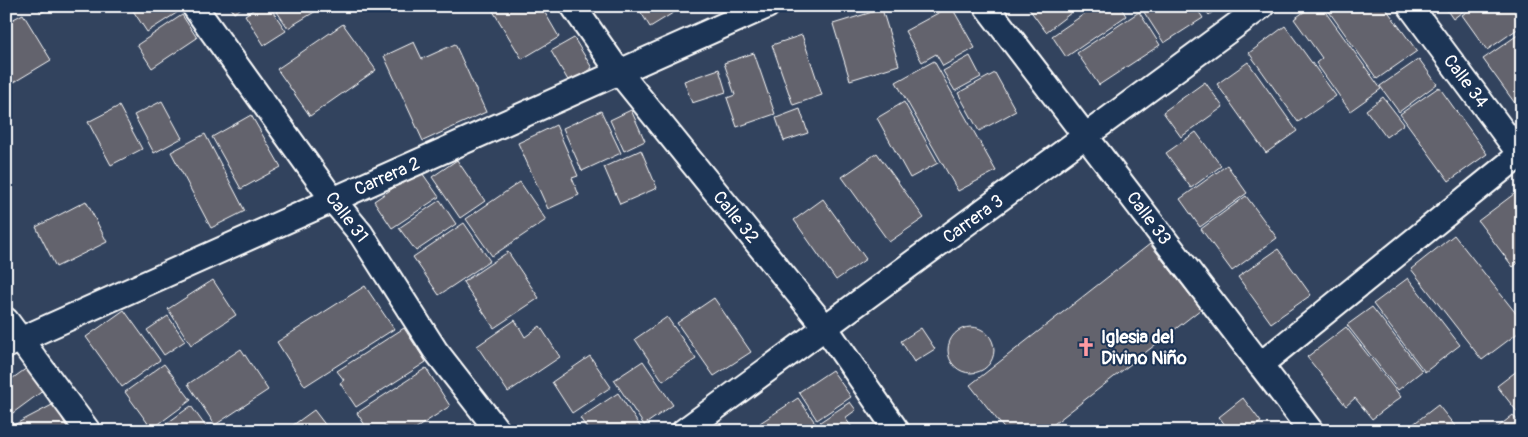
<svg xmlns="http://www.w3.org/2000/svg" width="1528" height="437" font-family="Pangolin,sans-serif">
<rect width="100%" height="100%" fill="#32435e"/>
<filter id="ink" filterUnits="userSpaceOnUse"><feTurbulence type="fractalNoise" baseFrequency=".02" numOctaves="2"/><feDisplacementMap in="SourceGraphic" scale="10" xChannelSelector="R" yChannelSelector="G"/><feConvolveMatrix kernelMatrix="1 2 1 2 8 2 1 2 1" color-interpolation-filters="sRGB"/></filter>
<g filter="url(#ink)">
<g fill="#64636d" stroke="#fff">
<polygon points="37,6 52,6 41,13"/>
<polygon points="130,6 174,6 178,12 147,32"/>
<polygon points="230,6 244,6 234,13"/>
<polygon points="259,6 269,6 286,31 264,45 245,15"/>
<polygon points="273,6 314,6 316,11 288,28"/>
<polygon points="490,6 541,6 559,37 522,59"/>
<polygon points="637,6 679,6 681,8 650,27"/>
<polygon points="951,6 975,48 943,66 936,54 922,62 905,31"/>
<polygon points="1027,6 1080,6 1046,32"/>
<polygon points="1096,6 1120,6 1126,16 1066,57 1052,36"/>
<polygon points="1140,6 1195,6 1203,18 1164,43"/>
<polygon points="1202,6 1220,6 1209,15"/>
<polygon points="1312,6 1321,6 1381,89 1350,111 1316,63 1322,58 1294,19"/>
<polygon points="1325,6 1384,6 1417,51 1377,79"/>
<polygon points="1444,6 1470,6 1453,19"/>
<polygon points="1475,6 1516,6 1522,14 1522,26 1487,50 1462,15"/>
<polygon points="882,9 899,65 850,80 833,24"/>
<polygon points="1139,12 1160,45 1099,85 1077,53"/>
<polygon points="23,14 51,60 11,84 6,76 6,23"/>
<polygon points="182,15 197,38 152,68 137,45"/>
<polygon points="343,24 376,70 310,116 277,69"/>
<polygon points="1285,26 1336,96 1298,122 1249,53"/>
<polygon points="1522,32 1522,113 1483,59"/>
<polygon points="802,35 822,95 793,105 772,45"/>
<polygon points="574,38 592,68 569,82 551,51"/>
<polygon points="414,42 422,59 455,44 486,112 423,141 384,56"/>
<polygon points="754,53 775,114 737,127 727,98 735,95 724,63"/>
<polygon points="970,56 981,77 955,91 943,71"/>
<polygon points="1419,59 1437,84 1399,112 1380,86"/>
<polygon points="934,61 996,171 958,191 896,82"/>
<polygon points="1248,62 1297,131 1266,153 1217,84"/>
<polygon points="719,69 726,92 692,103 684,81"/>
<polygon points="995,73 1016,111 979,131 958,93"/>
<polygon points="1205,82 1223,107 1181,137 1163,112"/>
<polygon points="1439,87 1487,154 1449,181 1400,114"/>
<polygon points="1383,97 1404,124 1386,137 1366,110"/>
<polygon points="162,101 182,138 154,153 134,115"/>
<polygon points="904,102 938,163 910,178 877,118"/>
<polygon points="119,106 142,149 111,165 88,122"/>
<polygon points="800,109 808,133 784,141 776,118"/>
<polygon points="631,110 645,141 624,151 610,120"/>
<polygon points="601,111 621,153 582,171 563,128"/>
<polygon points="251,115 281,167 241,189 212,137"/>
<polygon points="556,125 578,176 572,178 579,195 548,209 518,143"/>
<polygon points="1196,132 1221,166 1191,188 1166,153"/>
<polygon points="205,134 245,211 211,228 171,152"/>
<polygon points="641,150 657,188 620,204 604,167"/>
<polygon points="877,153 924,218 889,242 842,177"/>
<polygon points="457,160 485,201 460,218 432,177"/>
<polygon points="1227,165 1247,193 1200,227 1180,199"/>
<polygon points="420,170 439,197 392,228 374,201"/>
<polygon points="520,182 546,220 492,256 466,219"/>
<polygon points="1518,191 1522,196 1522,260 1513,267 1478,221"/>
<polygon points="1246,196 1277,238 1232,271 1201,229"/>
<polygon points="823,199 866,259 836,280 794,220"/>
<polygon points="440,200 456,224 416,251 399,228"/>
<polygon points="86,201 107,242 56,267 36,227"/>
<polygon points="464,223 490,261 439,295 413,257"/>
<polygon points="1454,235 1522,321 1522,330 1482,360 1411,269"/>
<polygon points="1150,244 1201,309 1045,431 1006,431 970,385"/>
<polygon points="1278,249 1311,295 1271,323 1238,277"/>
<polygon points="508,252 539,298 494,328 463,282"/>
<polygon points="1408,278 1460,345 1425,372 1373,304"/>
<polygon points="213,280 236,315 191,345 168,309"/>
<polygon points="365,286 394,329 305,386 277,342"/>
<polygon points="714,298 751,352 714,376 677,323"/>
<polygon points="1372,307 1422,371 1398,390 1347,325"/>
<polygon points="124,310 160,360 122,387 86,337"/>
<polygon points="168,316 185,341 164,355 147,330"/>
<polygon points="667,317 696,359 663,381 635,339"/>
<polygon points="515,320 525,337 540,326 560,357 508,392 477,346"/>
<polygon points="1346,327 1401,397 1372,419 1355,398 1346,406 1307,357"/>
<circle cx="971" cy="350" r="23"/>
<polygon points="404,328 426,362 356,407 340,383 344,380 337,371"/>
<polygon points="921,328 935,349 914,362 901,341"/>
<polygon points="241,349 268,390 215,425 188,384"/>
<polygon points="590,356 611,387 572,413 552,382"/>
<polygon points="643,361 673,405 644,425 614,380"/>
<polygon points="164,364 191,400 152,429 125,392"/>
<polygon points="1522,367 1522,418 1497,386"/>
<polygon points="27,368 44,390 6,418 6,383"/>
<polygon points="426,368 450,406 412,431 389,431 386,426 378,431 369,431 357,413"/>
<polygon points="832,370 851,397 817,420 799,392"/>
<polygon points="618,393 643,431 589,431 580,418"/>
<polygon points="798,398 821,431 765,431 760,423"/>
<polygon points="1243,398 1261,422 1248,431 1230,431 1219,417"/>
<polygon points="850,402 856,410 845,418 855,431 826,431 820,422"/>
<polygon points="54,404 68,429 6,431 6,429"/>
<polygon points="1438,405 1459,431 1416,431 1412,425"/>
<polygon points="191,406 209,431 156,431"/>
<polygon points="314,410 330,431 285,431"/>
<polygon points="1513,415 1522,426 1522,431 1493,431"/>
</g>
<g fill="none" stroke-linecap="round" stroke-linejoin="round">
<g stroke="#fff" stroke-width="28">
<g id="street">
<polyline points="194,6 333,200 361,234 435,350 498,431"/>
<polyline points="573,6 619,72 825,327 897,431"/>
<polyline points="986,6 1311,431"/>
<polyline points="1410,6 1522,157"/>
<polyline points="6,320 88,431"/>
<polyline points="6,346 767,6"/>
<polyline points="1260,365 1522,153"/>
<polyline points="684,431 1262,6"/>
</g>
</g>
<use href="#street" stroke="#1d3557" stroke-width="24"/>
</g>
</g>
<defs>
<g id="church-bare" transform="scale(1.5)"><path d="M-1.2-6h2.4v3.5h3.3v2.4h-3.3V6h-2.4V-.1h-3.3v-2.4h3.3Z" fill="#ff9aa2" stroke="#1d3557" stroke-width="2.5" paint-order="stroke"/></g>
</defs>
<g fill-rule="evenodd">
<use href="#church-bare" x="1086" y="347"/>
</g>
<g text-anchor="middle" stroke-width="4" stroke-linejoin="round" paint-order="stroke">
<g font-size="18" fill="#fff" stroke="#1d3557">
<text transform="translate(1466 81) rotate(53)" y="6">Calle 34</text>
<text transform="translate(387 176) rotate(-24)" y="6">Carrera 2</text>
<text transform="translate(347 217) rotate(53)" y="6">Calle 31</text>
<text transform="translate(736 217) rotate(51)" y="6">Calle 32</text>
<text transform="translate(1149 218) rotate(53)" y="6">Calle 33</text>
<text transform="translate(973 219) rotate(-36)" y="6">Carrera 3</text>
</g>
<g font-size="18" font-weight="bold" fill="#fff" stroke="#1d3557" text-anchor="start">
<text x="1101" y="343">Iglesia del<tspan x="1101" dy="21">Divino Niño</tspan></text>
</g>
</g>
<rect width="1528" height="437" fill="none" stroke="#1d3557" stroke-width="25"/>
<rect x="12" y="12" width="1503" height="412" fill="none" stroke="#fff" stroke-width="2" filter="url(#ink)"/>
</svg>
